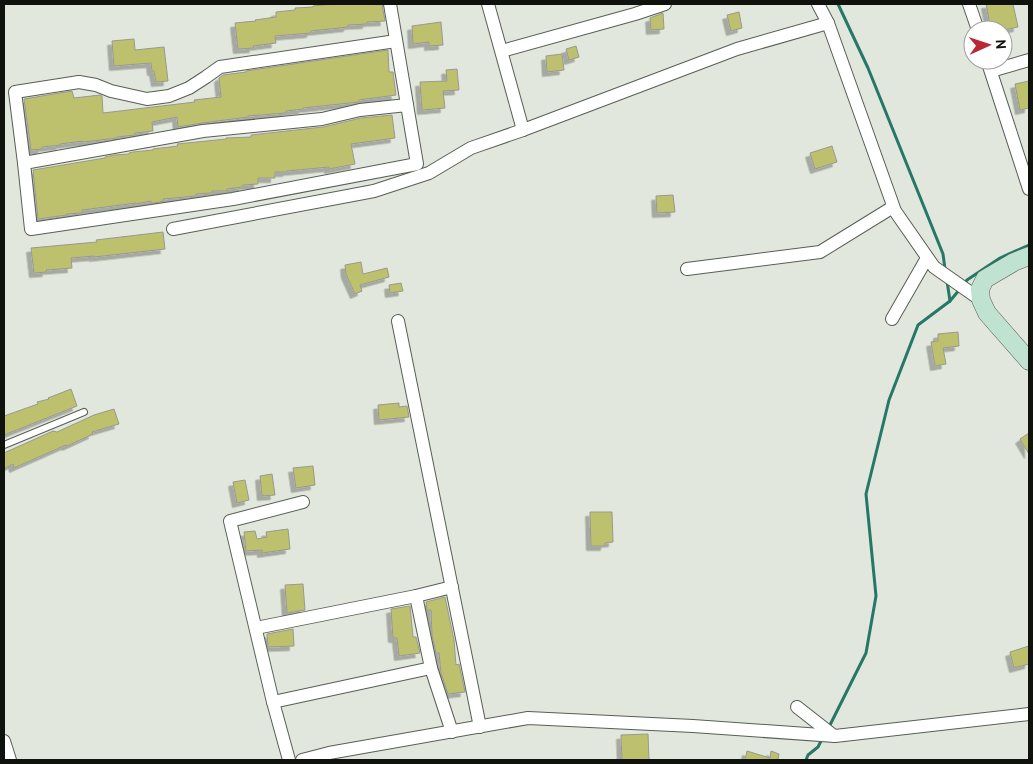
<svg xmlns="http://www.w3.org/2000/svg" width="1033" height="764" font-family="Overpass,sans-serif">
<defs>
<filter id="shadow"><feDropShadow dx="-4.5" dy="4.5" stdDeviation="0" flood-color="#0004"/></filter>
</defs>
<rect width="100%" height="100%" fill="#e1e7dc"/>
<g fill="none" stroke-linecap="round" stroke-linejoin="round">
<g stroke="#257867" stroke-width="3">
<polyline points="838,4 868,68 943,254 945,269"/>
<polyline points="964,284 967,280 1000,258 1029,245"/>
<polyline points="950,301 960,289"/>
<polyline points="829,727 866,653 876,596 866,494 889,400 918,325 950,301 947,281"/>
<polyline points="806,760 808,755 818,747 822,739"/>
</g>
</g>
<g fill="#bdc16d" stroke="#98998e" filter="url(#shadow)">
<polygon points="332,4 382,4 385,21 367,22 367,24 348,25 348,27 311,31 311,33 275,36 276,43 253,46 254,48 238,49 235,23 256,21 255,20 276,17 276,12 295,10 295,8 313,7 313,6"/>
<polygon points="986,4 1013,4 1018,27 1004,30 991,30"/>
<polygon points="739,12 742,28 731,31 727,15"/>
<polygon points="663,13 664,29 651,30 650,18"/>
<polygon points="441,22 443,45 429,46 429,42 413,44 412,26"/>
<polygon points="134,39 135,50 164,47 168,81 156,82 154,71 152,71 151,63 114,66 112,41"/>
<polygon points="576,46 579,57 569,60 566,49"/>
<polygon points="388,50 389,72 393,72 396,95 359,100 359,102 303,108 303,109 286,111 286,113 248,116 248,117 202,123 178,127 177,117 152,122 153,131 135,133 135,135 117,137 117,138 83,142 83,141 60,144 61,145 42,147 42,149 31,150 24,99 72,91 74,98 100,95 102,96 103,113 195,102 194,100 221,97 219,78 223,75 246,72 246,71"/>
<polygon points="562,54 564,70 547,72 546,56"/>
<polygon points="457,69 459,90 443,91 445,108 422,110 420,82 447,81 446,70"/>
<polygon points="1029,81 1029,108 1020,110 1015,84"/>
<polygon points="392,115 395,138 351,144 355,164 329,169 329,167 287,171 287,172 275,172 275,178 258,178 258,184 243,185 243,187 227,189 227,191 212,191 212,193 196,194 196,196 163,199 164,201 154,203 151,203 151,201 136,204 136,203 82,210 82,213 67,214 67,215 38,219 33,170 105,158 105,157 114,155 129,154 129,153 133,152 153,150 153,149 178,146 177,144 226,139 226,138 251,137 251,135 323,127 361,118"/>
<polygon points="832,146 837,162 815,169 810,153"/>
<polygon points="673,195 675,212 657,213 656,196"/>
<polygon points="163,232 165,249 94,257 94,256 71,258 72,268 46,270 47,272 34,273 31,248 97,242 96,240"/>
<polygon points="361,262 363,274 387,268 389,277 360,285 362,291 355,294 346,274 345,265"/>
<polygon points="401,283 403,291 390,293 389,285"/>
<polygon points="958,332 959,346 943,348 946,364 935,366 931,342 938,341 938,334"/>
<polygon points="71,389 77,406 4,435 4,416 38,404 37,402 49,399 48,398"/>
<polygon points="399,403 399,407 407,406 409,417 379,420 378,405"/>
<polygon points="114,409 119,424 92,432 93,434 67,446 66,445 14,468 13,464 4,469 4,453 53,431 57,432 94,415"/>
<polygon points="1029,433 1029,454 1020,439"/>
<polygon points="313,466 315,485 296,488 293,468"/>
<polygon points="272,474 275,495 262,496 260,476"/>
<polygon points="245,480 249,500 237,503 233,482"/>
<polygon points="590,512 612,512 613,542 605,543 605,546 591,546"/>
<polygon points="288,529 290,549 262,553 262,550 246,551 244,532 255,531 257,539 267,537 266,532"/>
<polygon points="303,584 305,610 287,613 285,585"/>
<polygon points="445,597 454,640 456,665 459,664 465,692 448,694 441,673 439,653 436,653 432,635 431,610 427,610 426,602"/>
<polygon points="410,606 413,637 416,637 420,653 399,656 397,638 393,638 391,609"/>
<polygon points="293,629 294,646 268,647 267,634"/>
<polygon points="1029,646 1029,664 1014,668 1010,652"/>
<polygon points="648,734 649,760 622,760 621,735"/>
<polygon points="747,751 770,758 771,751 779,754 778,760 745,760"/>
</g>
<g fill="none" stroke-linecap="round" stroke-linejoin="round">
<g stroke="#585e55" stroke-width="8">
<polyline id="service" points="4,445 84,412"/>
</g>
<g stroke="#585e55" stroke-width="14">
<g id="minor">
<polyline points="488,4 523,130"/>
<polyline points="818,4 828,23 895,211 934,267 981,300"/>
<polyline points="969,4 978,30"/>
<polyline points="396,41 220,67 206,77 189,88 169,96 147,99 111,91 96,85 79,82 15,92 24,163 203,131 322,119 360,110 407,105"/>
<polyline points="502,51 635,14 665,4"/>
<polyline points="987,60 1029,189"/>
<polyline points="991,71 1029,60"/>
<polyline points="24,163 31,229 233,199 417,164 390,4"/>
<polyline points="173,229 374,191 429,173 471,148 523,130 737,49 828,23"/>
<polyline points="687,269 820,252 893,207"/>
<polyline points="892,319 927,258"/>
<polyline points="398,321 480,727"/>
<polyline points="416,596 431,668 452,732"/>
<polyline points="256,628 416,596 452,587"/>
<polyline points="273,702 431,668"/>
<polyline points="797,707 834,736"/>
<polyline points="4,741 10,760"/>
<polyline points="289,760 273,702 230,521 303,502"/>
<polyline points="302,760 329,753 528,718 693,726 835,736 1029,714"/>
</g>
</g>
<g stroke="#585e55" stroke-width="19">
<polyline id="secondary" points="1029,256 1014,262 985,279 980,289 981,300 987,313 1029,361"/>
</g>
<use href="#service" stroke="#fff" stroke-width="6"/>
<use href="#minor" stroke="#fff" stroke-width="12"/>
<use href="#secondary" stroke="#c0e2d0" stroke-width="18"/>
</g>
<rect width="1033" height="764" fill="none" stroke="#10120e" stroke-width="10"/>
<g transform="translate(988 45) rotate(87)"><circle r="24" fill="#ffffff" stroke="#9fa09f"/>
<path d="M0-4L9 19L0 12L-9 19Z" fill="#b92834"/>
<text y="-8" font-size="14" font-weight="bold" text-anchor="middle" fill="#10120e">N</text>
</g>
</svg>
